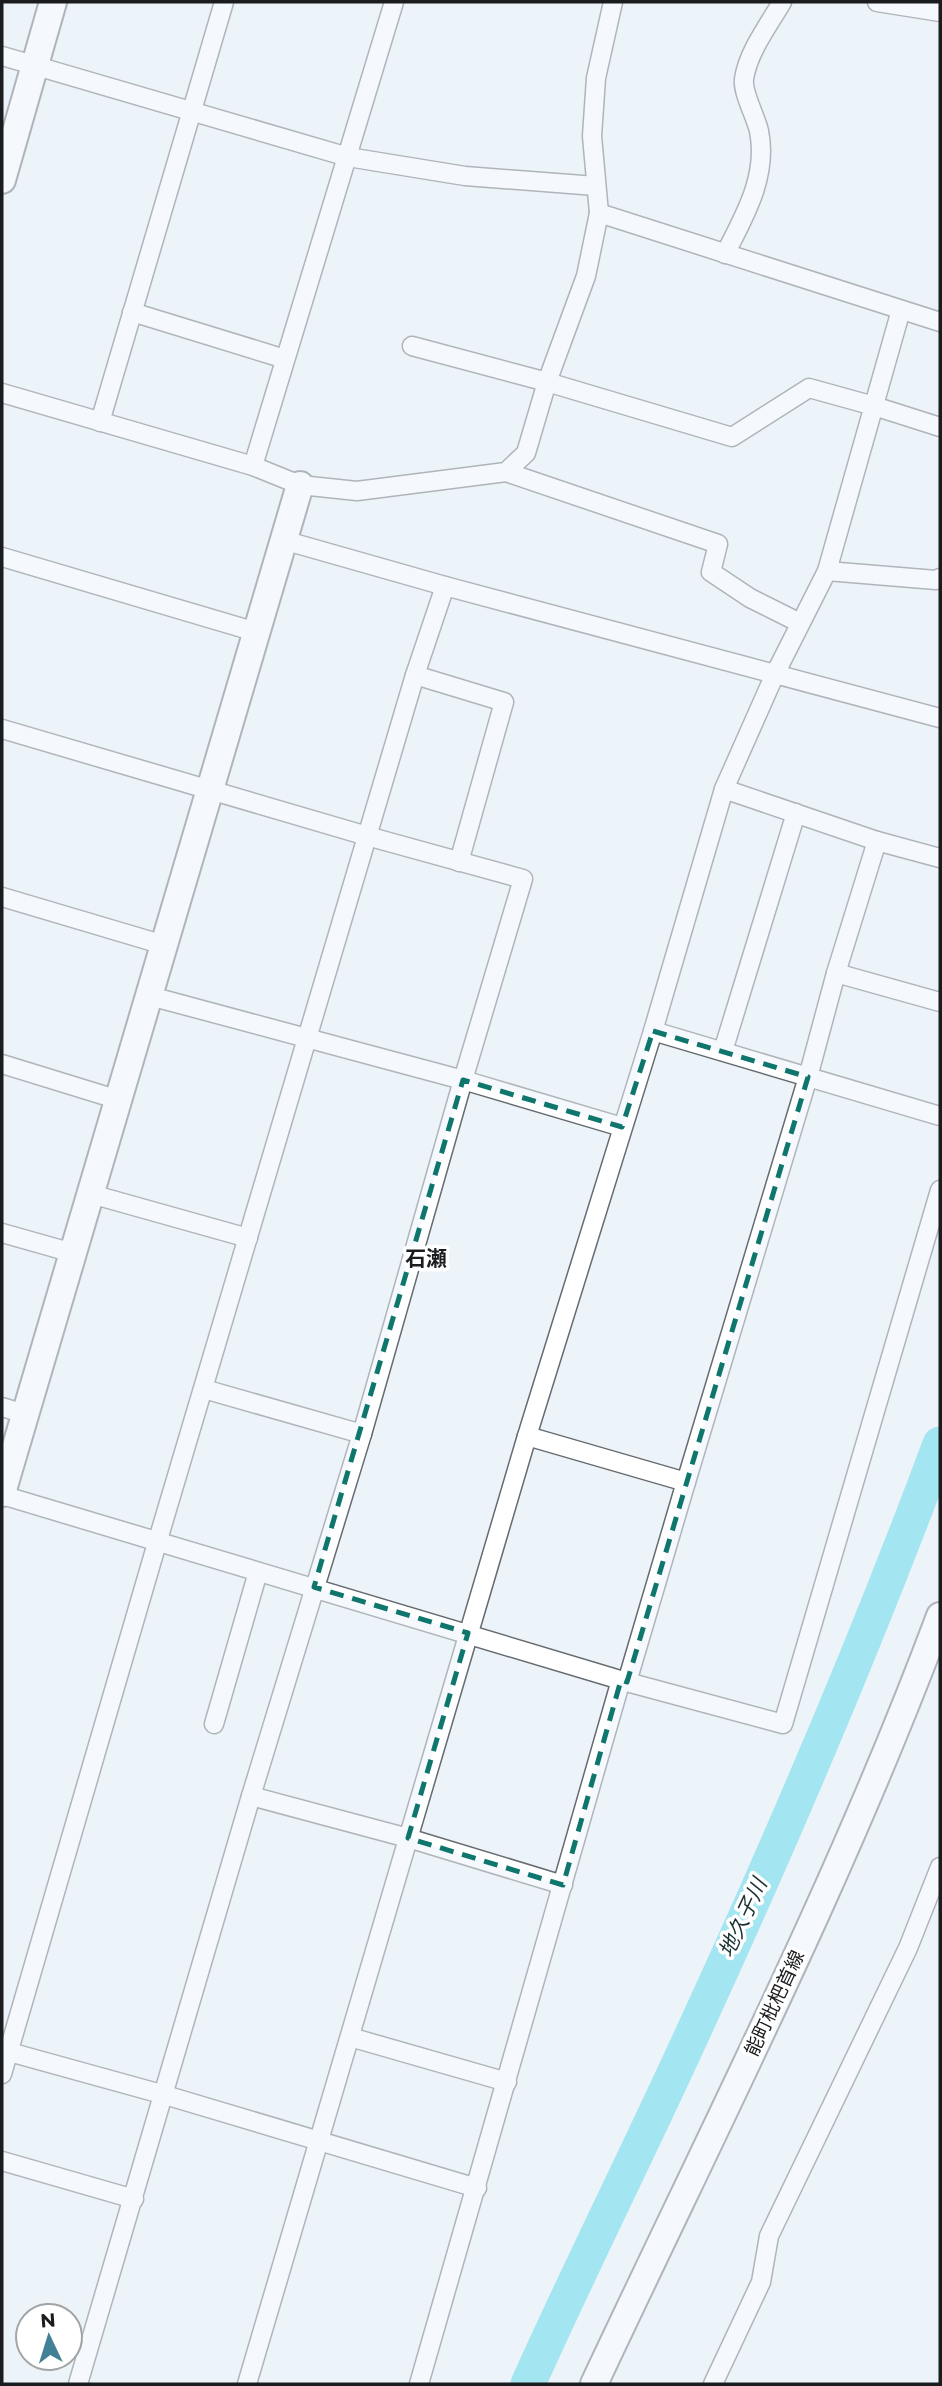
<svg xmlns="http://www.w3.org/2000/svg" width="942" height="2386" font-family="Montserrat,'Noto Sans JP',sans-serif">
<rect width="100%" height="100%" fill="#ecf3f9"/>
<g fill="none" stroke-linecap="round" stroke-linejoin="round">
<path stroke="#49d6e4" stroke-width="35" d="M528,2384c52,-116 109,-229 162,-345 90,-195 175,-393 250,-595"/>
<g stroke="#656b70" stroke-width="21">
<g id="street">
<polyline points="877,2 940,12"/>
<polyline points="2,56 348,157 465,176 596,186"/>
<polyline points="599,213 940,322"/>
<path d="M725,254c20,-39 43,-78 34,-123 -3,-14 -17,-39 -15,-52 4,-27 24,-53 38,-77"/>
<polyline points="132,312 285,359"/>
<polyline points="412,346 547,382 732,437 809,388 874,406 940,427"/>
<polyline points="2,393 253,466 300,485 357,491 506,472 526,453 547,382 586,276 599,213 592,136 596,78 613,2"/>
<polyline points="100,422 224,2"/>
<polyline points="253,466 394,2"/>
<polyline points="506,472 718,544 711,572 750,598 800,623"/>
<polyline points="283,540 445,586 940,718"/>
<polyline points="2,557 256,632"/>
<polyline points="827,571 936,580 940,578"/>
<polyline points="415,675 504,702 459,862"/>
<polyline points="2,729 367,836 523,879 463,1080 362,1434"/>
<polyline points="724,789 877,841 940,858"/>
<polyline points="2,897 164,945"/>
<polyline points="836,973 940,1002"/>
<polyline points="150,996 463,1080 622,1127"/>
<polyline points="653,1031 940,1116"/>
<polyline points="723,1051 796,813"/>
<polyline points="2,1064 119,1100"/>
<polyline points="91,1194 248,1238"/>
<polyline points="2,1233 73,1253"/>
<polyline points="2,1407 25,1414"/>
<polyline points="527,1436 686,1482 627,1682"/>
<polyline points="686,1482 808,1077 836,973 877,841"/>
<polyline points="2,1495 627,1682 783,1724 940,1190"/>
<polyline points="214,1724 258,1572"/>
<polyline points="251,1796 408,1838 563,1885"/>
<polyline points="350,2037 507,2082"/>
<polyline points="2,2050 165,2095 477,2188"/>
<polyline points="2,2074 157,1543 415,675 445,586"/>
<polyline points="2,2161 134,2199"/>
<polyline points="78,2384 251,1796 362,1434 204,1389"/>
<polyline points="247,2384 527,1436 653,1031 724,789 775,674 827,571 901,310"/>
<polyline points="419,2384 621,1680"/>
<polyline points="713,2384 761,2282 769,2236 908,1948 940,1867"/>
</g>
</g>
<g stroke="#656b70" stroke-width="30">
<g id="secondary">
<polyline points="2,180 53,2"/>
<polyline points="2,1493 300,485"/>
<path d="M594,2384c119,-254 248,-505 346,-768"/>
</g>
</g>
<use href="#street" stroke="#fff" stroke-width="18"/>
<use href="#secondary" stroke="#fff" stroke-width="26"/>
</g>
<path d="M0 0H942V2386H0ZM653,1031l155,46 -181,605 -6,-2 -58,205 -155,-47 60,-205 -154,-46 149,-507 159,47z" fill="#ecf3f9" fill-opacity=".55" fill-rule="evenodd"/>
<path fill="none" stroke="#0f766e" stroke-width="5" stroke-dasharray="14 9" stroke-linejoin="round" d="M653,1031l155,46 -181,605 -6,-2 -58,205 -155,-47 60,-205 -154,-46 149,-507 159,47z"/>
<g text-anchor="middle" stroke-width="7" stroke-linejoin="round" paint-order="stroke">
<g font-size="19" fill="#1a1c1e" stroke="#fff">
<text transform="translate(774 2003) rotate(-65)" y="7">能町枇杷首線</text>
</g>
<g font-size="21" font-weight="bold" fill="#1a1c1e" stroke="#fff">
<text x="426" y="1266">石瀬</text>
</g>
<g font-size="21" font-style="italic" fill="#1b3235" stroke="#fff">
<text transform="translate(743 1918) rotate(-65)" y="7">地久子川</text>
</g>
</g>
<rect width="942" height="2386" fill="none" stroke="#1a1c1e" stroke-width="7"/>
<g transform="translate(49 2337) rotate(356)"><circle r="33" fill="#ffffff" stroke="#a3a4a5" stroke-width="2"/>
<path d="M0-5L12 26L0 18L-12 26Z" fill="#428095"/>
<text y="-10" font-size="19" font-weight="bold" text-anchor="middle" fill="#1a1c1e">N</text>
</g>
</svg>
